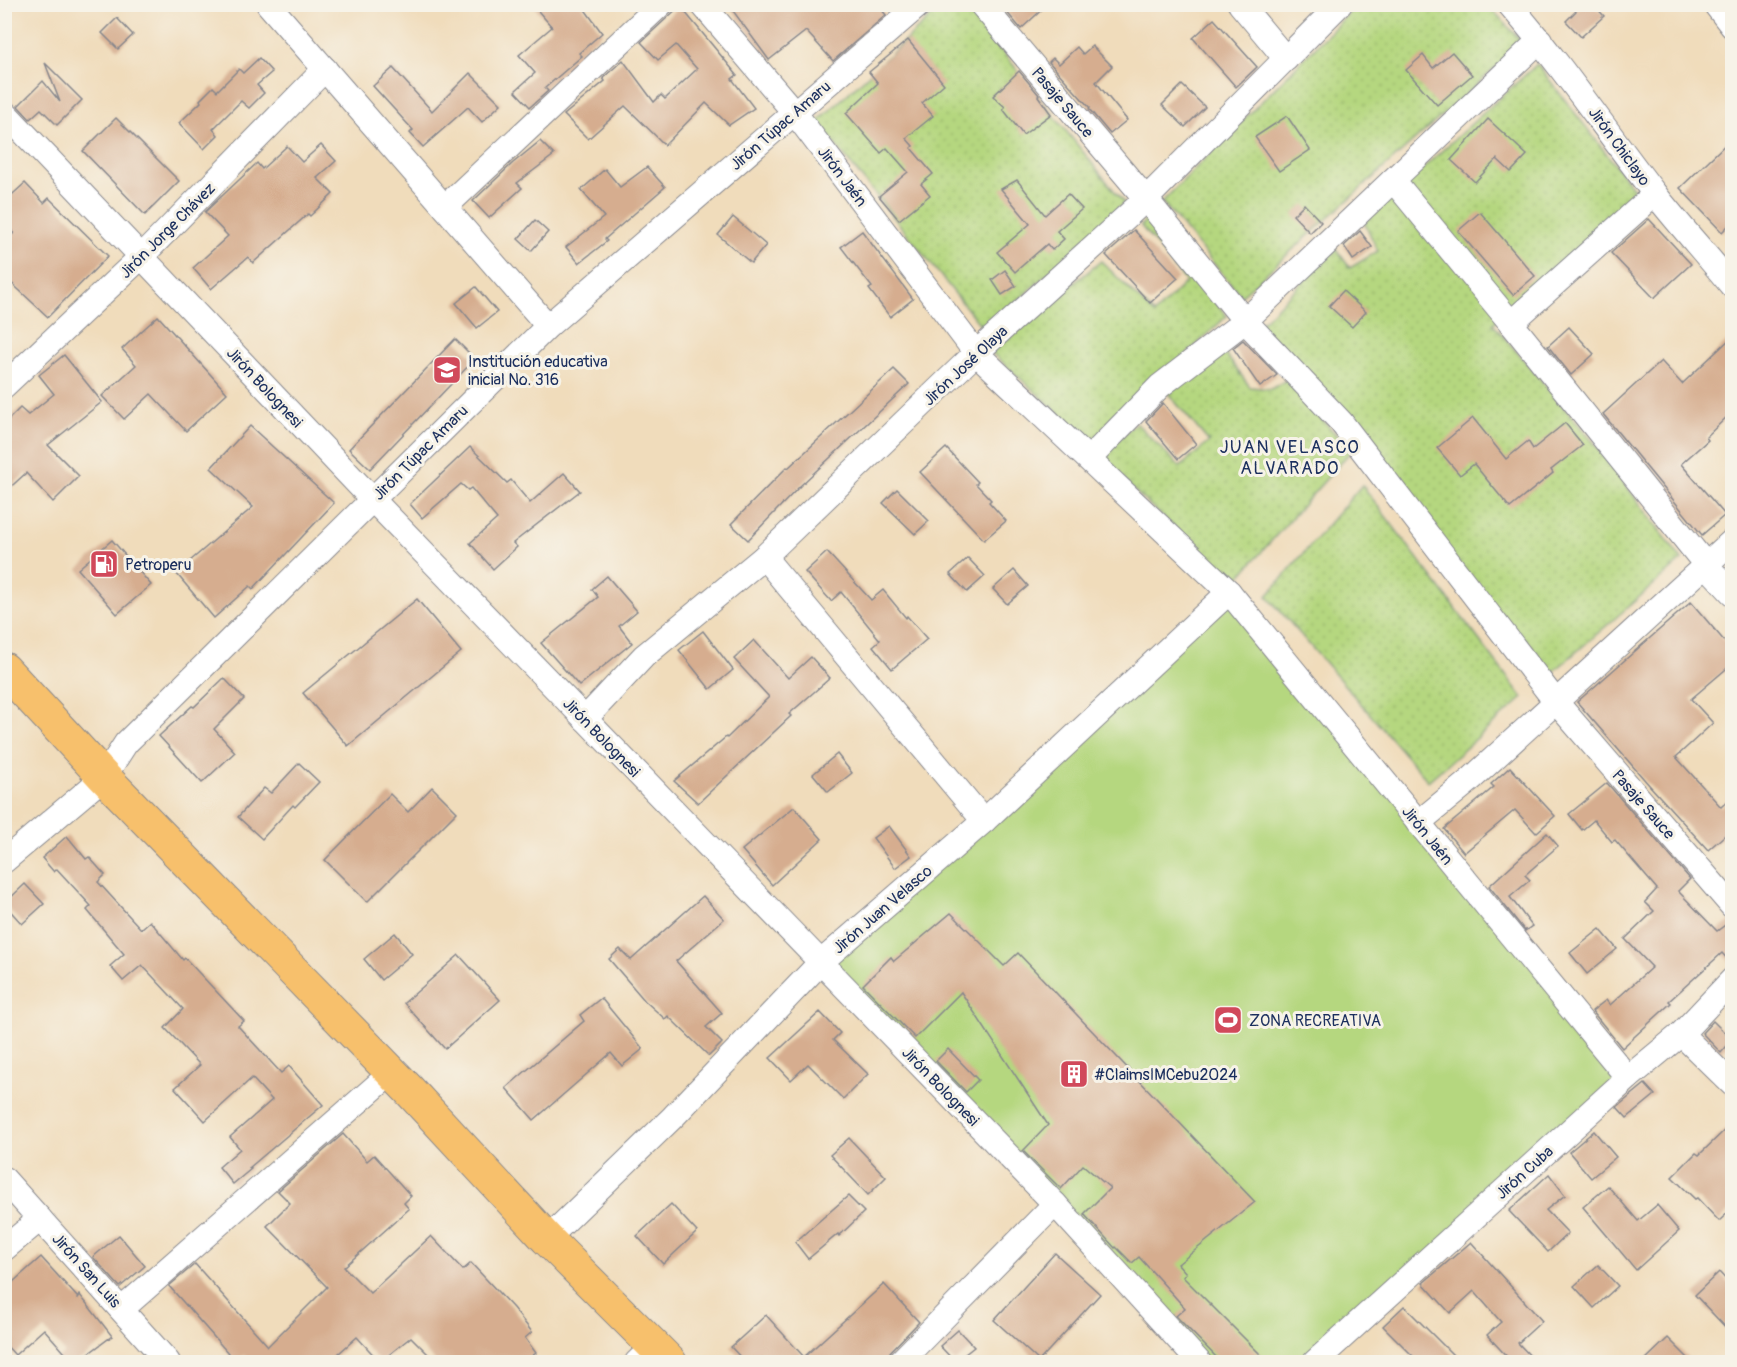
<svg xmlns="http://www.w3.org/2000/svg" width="1737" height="1367" font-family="Pangolin,sans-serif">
<defs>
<pattern id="grass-dots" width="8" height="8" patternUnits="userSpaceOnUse" patternTransform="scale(1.5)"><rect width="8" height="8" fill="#b5d77f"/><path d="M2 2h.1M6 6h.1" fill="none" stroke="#9bb970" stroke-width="1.8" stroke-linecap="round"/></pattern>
</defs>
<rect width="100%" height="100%" fill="#f7f3e8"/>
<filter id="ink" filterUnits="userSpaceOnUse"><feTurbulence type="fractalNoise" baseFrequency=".0167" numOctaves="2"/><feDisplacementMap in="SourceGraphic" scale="12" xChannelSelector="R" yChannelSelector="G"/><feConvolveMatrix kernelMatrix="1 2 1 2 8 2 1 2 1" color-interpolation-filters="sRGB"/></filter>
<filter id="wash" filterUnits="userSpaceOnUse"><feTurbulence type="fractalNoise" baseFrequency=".008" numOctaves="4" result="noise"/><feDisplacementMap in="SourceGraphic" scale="24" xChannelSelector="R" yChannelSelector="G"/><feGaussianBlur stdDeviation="1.35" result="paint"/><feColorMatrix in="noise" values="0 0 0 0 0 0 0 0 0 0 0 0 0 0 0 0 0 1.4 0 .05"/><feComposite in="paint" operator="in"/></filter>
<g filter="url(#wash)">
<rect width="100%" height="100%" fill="#f0dcbb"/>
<g fill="url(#grass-dots)" stroke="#68836e" stroke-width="1.5">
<polygon points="944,5 965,5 1124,203 985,331 817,122"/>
<polygon points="1357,5 1488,5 1523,43 1241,296 1162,202"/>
<polygon points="1537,64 1640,197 1516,300 1493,324 1591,439 1682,560 1551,674 1260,324 1336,249 1350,268 1378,251 1364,222"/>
<polygon points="1147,217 1227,316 1092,443 991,352 1101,261 1154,314 1186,282 1141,226"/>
<polygon points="1221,348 1250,387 1271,389 1286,380 1351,451 1234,583 1099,458 1136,423 1180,467 1209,442 1167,392"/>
<polygon points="1362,485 1523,698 1428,781 1267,596"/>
</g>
<polygon fill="#b5d77f" stroke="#68836e" stroke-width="1.5" points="1229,592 1628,1078 1315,1362 1198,1362 821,962"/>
<g id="blocks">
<g fill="#d6ad8f">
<polygon points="532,4 581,4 602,33 579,53 582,56 545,88 548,91 530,107 515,91 535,73 519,55 552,27"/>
<polygon points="728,4 877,4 886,15 833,61 806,31 769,60"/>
<polygon points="1000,4 1048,4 1021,29"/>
<polygon points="1583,4 1593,4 1604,16 1581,37 1566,21"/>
<polygon points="680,6 737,75 732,79 754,108 729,125 706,103 665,145 625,106 588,139 564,115 605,81 603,78 623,60 654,102 661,95 665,99 697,69 676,45 658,60 641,42"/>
<polygon points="117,18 133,35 118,49 102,33"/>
<polygon points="1214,19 1257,67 1236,87 1193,38"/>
<polygon points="908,40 944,84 922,103 933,116 906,138 913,146 911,148 933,174 921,184 930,195 899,220 879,196 908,172 887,148 881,153 846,113 878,83 869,72"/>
<polygon points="1092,46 1112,66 1096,82 1127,120 1110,134 1089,109 1090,108 1049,62 1053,58 1059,64 1077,47 1083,54"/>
<polygon points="1452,52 1472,75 1437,105 1406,70 1423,55 1433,68"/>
<polygon points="259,58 272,72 257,85 264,93 249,108 241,101 213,129 218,135 204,149 179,123 201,102 200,100 213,87 217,91 239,69 243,73"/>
<polygon points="45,63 82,100 57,125 41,109 30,119 18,106 43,81 60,102"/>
<polygon points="393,68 432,111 470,73 501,104 482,122 468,107 423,147 410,133 413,130 373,86"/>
<polygon points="1019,71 1039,95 1038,96 1051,114 1023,135 1003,109 1005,107 993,96"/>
<polygon points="1182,85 1205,107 1185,127 1162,105"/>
<polygon points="1287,116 1310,150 1279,171 1255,137"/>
<polygon points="116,118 179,181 145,215 83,151"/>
<polygon points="1488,119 1527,155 1511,172 1497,159 1475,182 1451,160"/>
<polygon points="1732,138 1732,222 1722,232 1680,188"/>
<polygon points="540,141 554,155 517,183 522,188 489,218 473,201 513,163"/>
<polygon points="321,145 336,161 317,178 333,194 310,216 308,214 253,263 248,257 211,289 193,268 228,236 205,212 257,163 262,169 287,146 302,162"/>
<polygon points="647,167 665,187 605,239 607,241 579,263 566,247 604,217 581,190 605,169 620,187"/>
<polygon points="1017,180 1045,215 1068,194 1082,209 1057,231 1064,239 1052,250 1047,244 1015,272 997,252 1030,224 1001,189"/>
<polygon points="25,183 44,203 49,198 108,256 48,317 4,276 4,242 14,233 4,223 4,202"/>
<polygon points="1304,204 1321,222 1310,233 1293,215"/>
<polygon points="1480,212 1535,276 1513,295 1458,231"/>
<polygon points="733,217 766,245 751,263 718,235"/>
<polygon points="1649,219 1691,264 1654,298 1611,253"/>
<polygon points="535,220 548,232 531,251 518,239"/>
<polygon points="1134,230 1178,278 1150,303 1106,255"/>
<polygon points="862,231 913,299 890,317 869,289 872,287 841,247"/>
<polygon points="1360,231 1372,247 1353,260 1344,246"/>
<polygon points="1005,270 1016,286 1002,295 992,280"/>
<polygon points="476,287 497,312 477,328 456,303"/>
<polygon points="1343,291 1366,312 1352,327 1329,306"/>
<polygon points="158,316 227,393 186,431 151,394 124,419 102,396 136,365 122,349"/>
<polygon points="1569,327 1594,354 1571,375 1548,346"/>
<polygon points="1732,337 1732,412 1706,437 1708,440 1681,464 1725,515 1702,535 1603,414 1661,361 1682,384"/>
<polygon points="455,339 475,359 370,469 349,449"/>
<polygon points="1243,340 1277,375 1260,387 1233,348"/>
<polygon points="64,355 102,402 48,445 79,476 53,502 26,473 4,493 4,424 20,408 28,415 54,394 39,375"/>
<polygon points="894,369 909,384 800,486 748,540 731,524 787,467 788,468"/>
<polygon points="1163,403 1196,444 1178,459 1146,421"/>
<polygon points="1473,418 1506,459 1528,441 1533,449 1565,423 1583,445 1551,470 1553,473 1510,508 1474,464 1460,475 1437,448"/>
<polygon points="250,426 334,503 253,589 250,586 214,618 176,573 253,507 211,468"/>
<polygon points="470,447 507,483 511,480 530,503 564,473 580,491 513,543 517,547 493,569 470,543 497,519 471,488 468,490 461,484 422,518 410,504"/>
<polygon points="946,448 978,482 976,484 991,500 989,502 1006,521 984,540 920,472"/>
<polygon points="897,489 929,521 915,534 883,503"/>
<polygon points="112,540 151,585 117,614 78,569"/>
<polygon points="827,552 871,600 883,590 906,618 907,616 927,639 892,669 873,646 880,640 841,592 831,601 805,572"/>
<polygon points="968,558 985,576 967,592 950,574"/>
<polygon points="1014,570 1028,586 1007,604 993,589"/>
<polygon points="607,576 637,611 619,626 632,643 579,686 541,643 598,597 592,589"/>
<polygon points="417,599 461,652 348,746 303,693"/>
<polygon points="1691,602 1732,650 1732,664 1691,699 1713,723 1676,757 1721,807 1732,797 1732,829 1708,850 1650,786 1577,702"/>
<polygon points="703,631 733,670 710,689 679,650"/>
<polygon points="754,640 788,678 811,657 830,678 789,714 791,716 698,803 674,781 726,737 727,738 769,697 734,659"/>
<polygon points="224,678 244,699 214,729 235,752 202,783 159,736 192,706 194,707"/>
<polygon points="837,754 852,773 828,792 813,774"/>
<polygon points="299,763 319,782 295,807 293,805 262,839 238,817 264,788 271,793"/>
<polygon points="1510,767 1555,816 1536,833 1515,810 1464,853 1444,829 1494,787 1491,784"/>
<polygon points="1607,783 1690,879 1678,891 1717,931 1732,920 1732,964 1722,953 1669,1001 1671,1003 1622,1048 1592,1011 1606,1000 1610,1005 1652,967 1625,939 1654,911 1645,902 1657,889 1615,840 1612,842 1594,820 1582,830 1569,814"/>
<polygon points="432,787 457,812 367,902 325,860 390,794 408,812"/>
<polygon points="794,807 822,839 772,885 742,850"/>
<polygon points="889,826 911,856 895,868 873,838"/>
<polygon points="1547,833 1558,846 1525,875 1530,880 1510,897 1532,926 1525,931 1489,886"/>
<polygon points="67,836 86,859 89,857 105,875 98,882 141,929 150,921 183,960 185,958 244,1021 238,1026 281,1073 289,1066 323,1105 249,1168 251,1169 233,1184 219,1167 240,1149 230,1137 272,1100 252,1078 205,1121 175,1088 200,1065 165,1028 183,1009 142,965 123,981 110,966 124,954 87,910 91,906 57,869 54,872 42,858"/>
<polygon points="25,884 44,904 22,924 4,904"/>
<polygon points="703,896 724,919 676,961 722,1013 706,1027 722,1043 709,1056 668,1016 665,1019 645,1001 609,959 620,949 631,960"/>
<polygon points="951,913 1004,966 1018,953 1255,1202 1178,1264 1186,1273 1183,1277 1268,1362 1221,1362 1176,1316 1185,1308 1139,1257 1132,1263 1116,1247 1115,1248 1084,1214 1110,1188 1083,1165 1061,1189 1023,1151 1048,1125 961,992 915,1038 863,985 891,957 894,961"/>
<polygon points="1600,929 1617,949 1587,974 1570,953"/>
<polygon points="395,933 412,954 381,980 364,959"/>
<polygon points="459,955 500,1000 445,1049 404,1003"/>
<polygon points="601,998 643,1049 622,1066 611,1053 534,1120 506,1088 584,1021 580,1015"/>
<polygon points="820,1012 840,1033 833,1040 868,1074 843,1099 808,1064 791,1080 770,1058"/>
<polygon points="1713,1021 1732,1040 1721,1053 1702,1033"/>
<polygon points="948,1049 978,1080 966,1092 936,1061"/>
<polygon points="1645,1084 1655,1095 1627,1118 1617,1107"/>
<polygon points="1732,1123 1732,1209 1719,1221 1697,1198 1695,1199 1672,1177 1696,1153 1699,1155"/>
<polygon points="1594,1131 1616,1157 1591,1178 1569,1152"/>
<polygon points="343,1134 367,1161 374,1155 411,1196 404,1203 409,1209 344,1267 370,1293 431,1236 463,1270 471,1263 513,1308 532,1332 525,1338 536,1353 523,1362 436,1362 411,1337 380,1362 357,1337 329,1362 251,1362 245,1355 236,1362 169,1286 195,1264 268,1346 327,1287 267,1226 290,1203 278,1191"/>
<polygon points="849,1138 886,1177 868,1195 830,1155"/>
<polygon points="1549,1174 1565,1195 1546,1210 1568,1233 1548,1252 1509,1211"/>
<polygon points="1608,1186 1638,1221 1657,1205 1679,1231 1636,1270 1583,1207"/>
<polygon points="848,1196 864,1212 839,1236 838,1234 808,1259 795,1242"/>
<polygon points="671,1204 697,1232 663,1264 637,1236"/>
<polygon points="119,1235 145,1266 120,1287 93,1257"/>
<polygon points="1471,1242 1542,1321 1518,1343 1536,1362 1512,1362 1487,1335 1501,1322 1474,1291 1450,1313 1423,1283"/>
<polygon points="1055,1253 1100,1294 1039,1361 994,1320"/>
<polygon points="41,1257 78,1298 80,1295 112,1336 77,1362 52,1362 65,1353 44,1329 15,1355 4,1343 4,1290"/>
<polygon points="1598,1265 1618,1286 1594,1308 1574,1286"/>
<polygon points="1719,1272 1732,1286 1732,1334 1695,1295"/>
<polygon points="884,1284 919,1322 890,1352 886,1362 745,1362 731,1347 766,1315 804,1357"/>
<polygon points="1404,1306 1460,1362 1419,1362 1383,1326"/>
<polygon points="958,1330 974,1347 955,1362 940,1346"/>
<polygon points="1668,1338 1692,1362 1643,1362"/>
</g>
</g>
</g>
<g filter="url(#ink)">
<use href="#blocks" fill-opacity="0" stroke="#86868c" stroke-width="1.5"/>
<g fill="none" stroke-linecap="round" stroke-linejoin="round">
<g stroke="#86868c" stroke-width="26">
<g id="minor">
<polyline points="268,4 548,326"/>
<polyline points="702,4 794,112 976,353 1229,592 1628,1078"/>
<polyline points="981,4 1146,199 1245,321 1341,422 1556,702 1732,906"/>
<polyline points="1240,4 1286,59"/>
<path d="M1509,4c53,61 97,127 146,190 25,32 52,61 77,92"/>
<polyline points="1715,4 1732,26"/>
<polyline points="4,112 372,499 1055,1204 1199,1362"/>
<polyline points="1393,180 1511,323 1655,194"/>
<polyline points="445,207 661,4"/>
<polyline points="1511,323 1706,565 1732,593"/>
<polyline points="4,386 142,256 325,69"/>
<polyline points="1089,459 1160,386 1245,321 1540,40"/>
<polyline points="764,557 984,821"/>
<polyline points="585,719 644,656 764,557 976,353 1146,199 1340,4"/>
<polyline points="1418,823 1469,781 1732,541"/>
<polyline points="4,861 104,777 126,743 548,326 920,4"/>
<polyline points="1681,1034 1732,1084"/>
<polyline points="4,1179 168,1362"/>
<polyline points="547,1239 673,1117 821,962 984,821 1229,592"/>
<polyline points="4,1249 40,1219"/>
<polyline points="122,1309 391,1073"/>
<polyline points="637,1362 655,1345"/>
<polyline points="900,1362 1055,1204"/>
<polyline points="1315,1362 1628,1078 1681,1034 1732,980"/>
</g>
</g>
<g stroke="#86868c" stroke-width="35">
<polyline id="highway" points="4,669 104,777 408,1089 547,1239 670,1362"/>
</g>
<use href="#minor" stroke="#fff" stroke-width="24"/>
<use href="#highway" stroke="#f7c06c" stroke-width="33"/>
</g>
</g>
<defs>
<g id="school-square" transform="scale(1.5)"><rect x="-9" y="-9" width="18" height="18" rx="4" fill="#d1495b" stroke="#f7f3e8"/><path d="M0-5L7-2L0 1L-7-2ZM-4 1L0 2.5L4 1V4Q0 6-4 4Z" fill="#fff"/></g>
<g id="fuel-square" transform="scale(1.5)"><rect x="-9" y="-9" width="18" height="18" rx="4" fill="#d1495b" stroke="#f7f3e8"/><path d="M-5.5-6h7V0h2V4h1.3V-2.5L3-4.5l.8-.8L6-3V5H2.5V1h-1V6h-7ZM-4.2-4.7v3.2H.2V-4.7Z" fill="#fff"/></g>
<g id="stadium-square" transform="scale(1.5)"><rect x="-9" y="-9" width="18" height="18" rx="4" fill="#d1495b" stroke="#f7f3e8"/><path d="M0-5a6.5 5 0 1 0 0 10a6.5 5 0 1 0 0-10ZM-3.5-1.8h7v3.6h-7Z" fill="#fff"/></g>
<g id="building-square" transform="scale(1.5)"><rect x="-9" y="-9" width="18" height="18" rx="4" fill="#d1495b" stroke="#f7f3e8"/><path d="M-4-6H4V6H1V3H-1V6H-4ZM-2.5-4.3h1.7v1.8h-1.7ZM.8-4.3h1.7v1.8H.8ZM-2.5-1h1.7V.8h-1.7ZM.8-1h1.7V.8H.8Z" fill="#fff"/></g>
</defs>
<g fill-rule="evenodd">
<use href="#school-square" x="447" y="370"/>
<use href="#fuel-square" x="104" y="564"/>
<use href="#stadium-square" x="1228" y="1020"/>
<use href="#building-square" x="1074" y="1074"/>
</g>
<g text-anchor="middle" stroke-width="6" stroke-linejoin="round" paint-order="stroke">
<g font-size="16" fill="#1b2f5e" stroke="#f7f3e8">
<text transform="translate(1063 102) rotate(50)" y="6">Pasaje Sauce</text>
<text transform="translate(780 125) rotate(-41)" y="6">Jirón Túpac Amaru</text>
<text transform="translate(1620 146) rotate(54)" y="6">Jirón Chiclayo</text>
<text transform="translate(843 176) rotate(53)" y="6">Jirón Jaén</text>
<text transform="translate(167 230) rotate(-45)" y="6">Jirón Jorge Chávez</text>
<text transform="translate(965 365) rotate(-43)" y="6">Jirón José Olaya</text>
<text transform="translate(265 387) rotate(47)" y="6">Jirón Bolognesi</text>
<text transform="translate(420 452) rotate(-45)" y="6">Jirón Túpac Amaru</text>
<text transform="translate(602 737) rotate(46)" y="6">Jirón Bolognesi</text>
<text transform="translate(1644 804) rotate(49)" y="6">Pasaje Sauce</text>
<text transform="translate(1428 835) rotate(51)" y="6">Jirón Jaén</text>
<text transform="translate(882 909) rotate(-41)" y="6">Jirón Juan Velasco</text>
<text transform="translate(941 1086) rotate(46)" y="6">Jirón Bolognesi</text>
<text transform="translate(1524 1172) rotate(-42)" y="6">Jirón Cuba</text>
<text transform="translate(87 1270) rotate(48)" y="6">Jirón San Luis</text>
</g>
<g font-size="16" fill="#1b2f5e" stroke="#f7f3e8" text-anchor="start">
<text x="468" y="367">Institución educativa<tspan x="468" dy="18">inicial No. 316</tspan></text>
<text x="125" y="570">Petroperu</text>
<text x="1249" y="1026">ZONA RECREATIVA</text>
<text x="1095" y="1080">#ClaimsIMCebu2024</text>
</g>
<g font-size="18" letter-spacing="1.5" fill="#1b2f5e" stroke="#f7f3e8">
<text x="1290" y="453">JUAN VELASCO<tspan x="1290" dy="21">ALVARADO</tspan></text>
</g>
</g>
<rect width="1737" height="1367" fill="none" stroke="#f7f3e8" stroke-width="24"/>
</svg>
